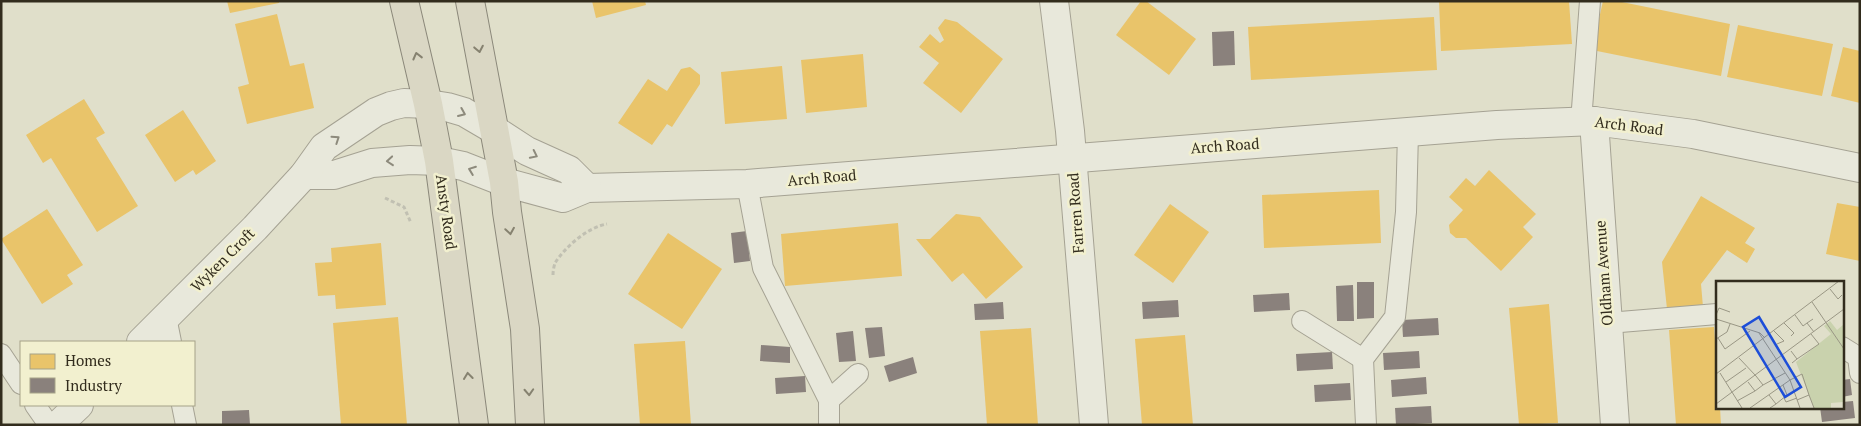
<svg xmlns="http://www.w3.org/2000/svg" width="1861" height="426" font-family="'PT Serif',serif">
<rect width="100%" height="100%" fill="#e0dfca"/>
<g fill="#e9c46a">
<polygon points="227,1 279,1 279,3 230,13"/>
<polygon points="592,1 645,1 646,5 596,18"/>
<polygon points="1141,1 1146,1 1196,39 1169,75 1116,35"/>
<polygon points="1439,1 1569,1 1572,44 1441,51"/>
<polygon points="1603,1 1617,1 1730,24 1721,76 1592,50"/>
<polygon points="277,14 290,66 304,63 314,108 247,124 238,87 249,84 235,24"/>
<polygon points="1434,17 1437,70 1251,80 1248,27"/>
<polygon points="945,19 957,22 1003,59 961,113 923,83 939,63 919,47 930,34 940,43 944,40 938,28"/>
<polygon points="1738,25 1833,44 1822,96 1727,77"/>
<polygon points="1843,47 1860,51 1860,103 1831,96"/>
<polygon points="863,54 867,107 806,113 801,60"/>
<polygon points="782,66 787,119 725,124 721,72"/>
<polygon points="690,67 700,75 700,84 672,127 667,124 652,145 618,123 648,79 667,91 681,69"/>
<polygon points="84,99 105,133 96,138 138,206 97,232 51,158 43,163 26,135"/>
<polygon points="183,110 216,161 196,175 193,170 175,182 145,135"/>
<polygon points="1489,170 1536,214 1523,227 1533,237 1501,271 1466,238 1456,238 1450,233 1449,225 1463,210 1449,197 1466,178 1475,186"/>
<polygon points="1379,190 1381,243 1264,248 1262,195"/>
<polygon points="1701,196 1755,228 1745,243 1755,249 1747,263 1727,250 1701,284 1703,307 1667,309 1662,262"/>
<polygon points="1837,203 1860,207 1860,261 1826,254"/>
<polygon points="1170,204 1209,232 1173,283 1134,255"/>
<polygon points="47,209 83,265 67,275 73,284 42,304 1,239"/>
<polygon points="956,214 980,217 1023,267 986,299 963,273 952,282 916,239 930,239"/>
<polygon points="898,223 902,276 785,286 781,234"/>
<polygon points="668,233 722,269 682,329 628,294"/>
<polygon points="381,243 386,305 336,309 335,295 318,296 315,263 332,262 331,248"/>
<polygon points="1549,304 1558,423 1519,425 1509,308"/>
<polygon points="398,317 407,425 341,425 333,323"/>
<polygon points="1714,327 1717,369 1717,407 1720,407 1721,425 1676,425 1669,330"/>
<polygon points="1031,328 1038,425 987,425 980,331"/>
<polygon points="1185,335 1193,425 1142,425 1135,339"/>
<polygon points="685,341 691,425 640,425 634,344"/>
</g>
<g fill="#8a817c">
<polygon points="1234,31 1235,65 1213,66 1212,32"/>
<polygon points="747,231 750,261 734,263 731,233"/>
<polygon points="1357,282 1374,282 1374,318 1357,319"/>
<polygon points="1353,285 1354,321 1337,321 1336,286"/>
<polygon points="1289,293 1290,310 1254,312 1253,295"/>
<polygon points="1178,300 1179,317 1143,319 1142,302"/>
<polygon points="1003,302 1004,319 975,320 974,304"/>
<polygon points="1438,318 1439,335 1403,337 1402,320"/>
<polygon points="882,327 885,356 869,358 865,328"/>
<polygon points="853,331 856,361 839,362 836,333"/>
<polygon points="761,345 790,347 790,363 760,361"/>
<polygon points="1419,351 1420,368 1384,370 1383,353"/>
<polygon points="1332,352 1333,369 1297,371 1296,354"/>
<polygon points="913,357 917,373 889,382 884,366"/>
<polygon points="805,376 806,392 776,394 775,378"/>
<polygon points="1426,377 1427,394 1392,397 1391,380"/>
<polygon points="1850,379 1852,395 1842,397 1842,380"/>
<polygon points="1350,383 1351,400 1315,402 1314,385"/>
<polygon points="1853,401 1855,418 1822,422 1820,407 1842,407 1842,402"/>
<polygon points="1431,406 1432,423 1396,425 1395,408"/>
<polygon points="249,410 250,425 222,425 222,411"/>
</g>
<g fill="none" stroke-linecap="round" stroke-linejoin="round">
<g stroke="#a5a293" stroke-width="22">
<g id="service">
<polyline points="1581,122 1590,1"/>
<polyline points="747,184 763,268 829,400 829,425"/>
<polyline points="166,317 171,342"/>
<polyline points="1302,321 1363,359"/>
<polyline points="1608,323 1717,314"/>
<polyline points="1842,347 1858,357 1860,373"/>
<polyline points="1,354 21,384"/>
<polyline points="829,400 858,374"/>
<polyline points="35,405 49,425"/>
<polyline points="182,405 186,425"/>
<polyline points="1366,425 1363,359 1395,317 1406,212 1408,132"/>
</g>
</g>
<g stroke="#a5a293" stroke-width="30">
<g id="minor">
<polyline points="1054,1 1070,131 1094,425"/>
<polyline points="1594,121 1615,425"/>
<polyline points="304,175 334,175 372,163 410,160 439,161 463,166 504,182 563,198 587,188 747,184 1497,125 1594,121 1693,134 1860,168"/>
<polyline points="141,342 255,228 304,175 324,147 376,112 391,106 404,103 428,104 447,107 464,112 493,129 527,151 569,170 587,188"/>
<polyline points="58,425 79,405"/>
</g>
</g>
<g stroke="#8b887a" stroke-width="30">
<g id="trunk">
<polyline points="404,1 428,104 439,161 474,425"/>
<polyline points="470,1 504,182 507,212 525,329 530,425"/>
</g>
</g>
<g stroke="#c1c0b2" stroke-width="3" stroke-dasharray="4 2.5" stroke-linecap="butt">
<polyline points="385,198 404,207 411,223"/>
<path d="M553,275c0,-4 1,-9 2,-12 10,-16 33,-36 52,-39"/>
</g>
<use href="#service" stroke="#e8e8db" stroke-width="20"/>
<use href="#minor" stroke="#e8e8db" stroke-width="28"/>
<use href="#trunk" stroke="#dad7c4" stroke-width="28"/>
</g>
<defs><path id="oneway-chevron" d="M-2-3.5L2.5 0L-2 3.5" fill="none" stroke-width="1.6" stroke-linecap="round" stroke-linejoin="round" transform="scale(1.25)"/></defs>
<g stroke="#868270">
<use href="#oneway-chevron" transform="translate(479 49) rotate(79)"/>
<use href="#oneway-chevron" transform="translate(417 56) rotate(-104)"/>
<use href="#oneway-chevron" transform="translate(510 231) rotate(81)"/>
<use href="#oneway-chevron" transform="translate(468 376) rotate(-97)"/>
<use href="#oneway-chevron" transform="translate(529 392) rotate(87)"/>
</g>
<g stroke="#8d8a7c">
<use href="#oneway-chevron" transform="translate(462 113) rotate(23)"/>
<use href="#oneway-chevron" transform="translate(336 139) rotate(-34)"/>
<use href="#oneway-chevron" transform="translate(534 155) rotate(26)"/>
<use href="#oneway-chevron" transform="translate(390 161) rotate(175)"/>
<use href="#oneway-chevron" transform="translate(472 170) rotate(-159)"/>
</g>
<g text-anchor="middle" stroke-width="5" stroke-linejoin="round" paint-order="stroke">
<g font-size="15" fill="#322c1d" stroke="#f2f0cf">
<text transform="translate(1629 126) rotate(7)" y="5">Arch Road</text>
<text transform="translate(1225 146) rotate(-4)" y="5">Arch Road</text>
<text transform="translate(822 178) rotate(-5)" y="5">Arch Road</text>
<text transform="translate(446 212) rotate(82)" y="5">Ansty Road</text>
<text transform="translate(1076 213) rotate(-94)" y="5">Farren Road</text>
<text transform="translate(223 260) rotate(-45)" y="5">Wyken Croft</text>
<text transform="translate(1604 273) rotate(-94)" y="5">Oldham Avenue</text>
</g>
</g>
<g transform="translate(1716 281)">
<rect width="128" height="128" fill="#e0dfca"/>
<path d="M114,40l7,9 6,-5v77l-12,1v5h-17l-18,-46 35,-28 -7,-8z" fill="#c9d2ad"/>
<path fill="none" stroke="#9a9785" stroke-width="1" d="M114,8l8,10 4,-4M96,21l32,47M0,34l3,-7 11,4M79,34l8,11 4,-3M0,38l44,14 5,5M97,38l-6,4 7,9M68,42l10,10 -3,3M58,50l10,10 -7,3M43,52l31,47 10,28M2,57l7,11 25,-18M0,58l11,-7 3,-8M75,70l6,8 -5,4M23,77l17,18M81,78l22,-15 -8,-10M4,92l22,35M0,93l123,-93M74,99l12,-6 7,21M10,101l20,-14M47,104l22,-12M39,110l8,-6 -7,-9M53,114l7,9 -6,4M68,117l2,4 11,-4M81,119l12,-5 5,13M21,120l18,-10 -7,-9M0,123l128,-95M60,123l11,-9 -4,-10M34,127l40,-28"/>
<path fill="#1d4ed8" fill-opacity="0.15" stroke="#1d4ed8" stroke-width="2.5" d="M43,36l42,70 -16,10 -42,-70z"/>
<rect width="128" height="128" fill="none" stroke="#322c1d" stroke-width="2.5"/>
</g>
<rect width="1861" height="426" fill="none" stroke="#322c1d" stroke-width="5"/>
<rect x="20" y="341" width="175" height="65" fill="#f2f0cf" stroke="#a5a288"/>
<rect x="30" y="354" width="25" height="15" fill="#e9c46a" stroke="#a5a288"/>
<text x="65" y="366" font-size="15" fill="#322c1d">Homes</text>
<rect x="30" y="378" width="25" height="15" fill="#8a817c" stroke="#a5a288"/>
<text x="65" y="391" font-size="15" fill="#322c1d">Industry</text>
</svg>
